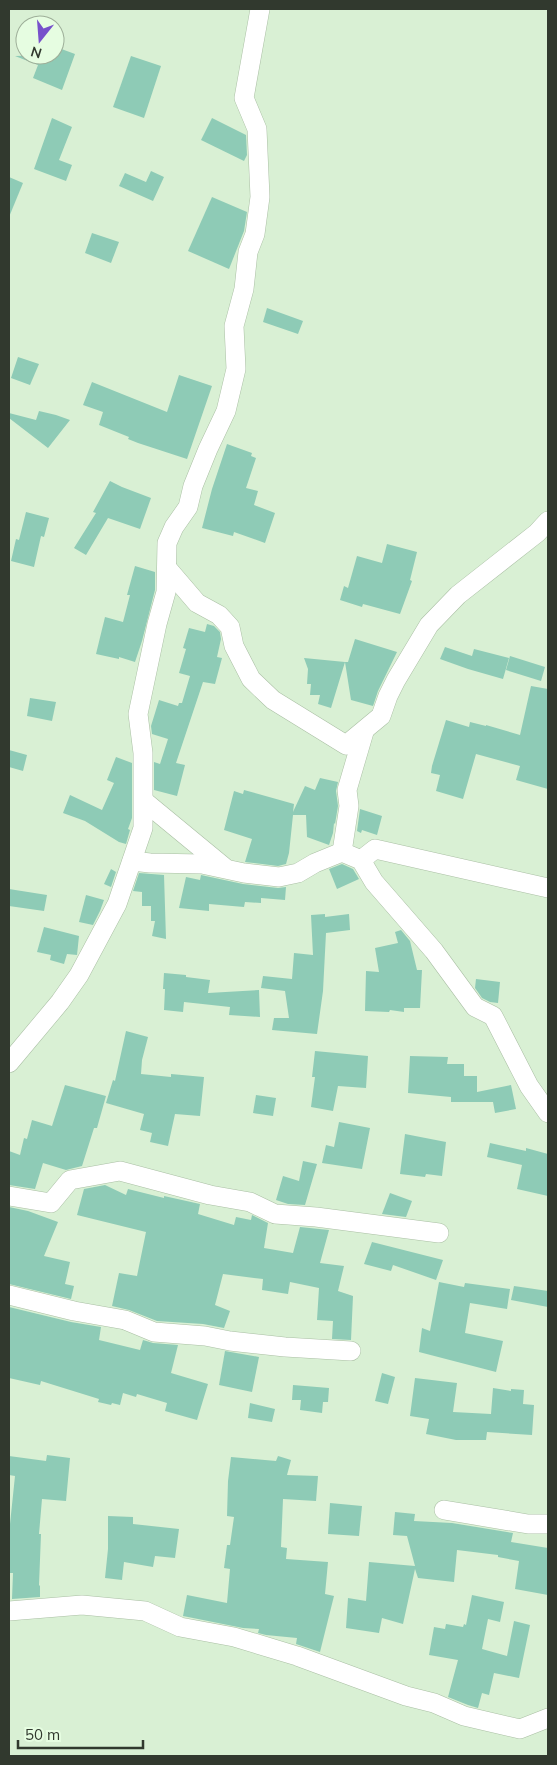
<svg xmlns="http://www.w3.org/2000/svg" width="557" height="1765" font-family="Mulish,sans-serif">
<rect width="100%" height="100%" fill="#d9f0d4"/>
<g fill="#8ecbb6">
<polygon points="56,47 75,54 62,90 33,78 38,65 15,56 55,55"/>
<polygon points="131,56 161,66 144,118 113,107"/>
<polygon points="52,118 72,127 59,160 72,165 66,181 34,169"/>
<polygon points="212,118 246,135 247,155 244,161 201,140"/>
<polygon points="151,171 164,177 153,201 119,186 125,173 146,182"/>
<polygon points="9,177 23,183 9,217"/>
<polygon points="212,197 247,212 244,231 229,269 188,251"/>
<polygon points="92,233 119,242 111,263 85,253"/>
<polygon points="267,308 303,321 298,334 263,322"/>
<polygon points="18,357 39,364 30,385 11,378"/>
<polygon points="179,375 212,386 187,459 138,443 128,439 129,437 99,425 103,412 83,405 92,382 167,412"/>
<polygon points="39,411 56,415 70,420 48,448 9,418 9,413 36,420"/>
<polygon points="227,444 252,453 251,456 256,458 246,488 258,491 254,505 275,513 265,543 234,532 233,536 202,528 212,489"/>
<polygon points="110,481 122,487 151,498 140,529 108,518 86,555 74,548 96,513 93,512"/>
<polygon points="26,512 49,518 44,537 41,536 34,567 11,561 16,539 19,540"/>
<polygon points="387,544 417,552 410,580 412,581 400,614 363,604 362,607 340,600 344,586 348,588 357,556 382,563"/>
<polygon points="135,566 155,572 155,590 142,641 135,662 119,657 119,659 96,654 105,617 123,622 130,595 127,595"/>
<polygon points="207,624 214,626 220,632 221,639 217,657 222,658 215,684 203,682 176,763 185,765 177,796 154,790 154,762 160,764 168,739 152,734 151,726 159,700 178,706 179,703 182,703 190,676 179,673 186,649 183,648 189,628 205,632"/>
<polygon points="355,639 397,652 378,691 373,706 351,700 345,662 348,662"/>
<polygon points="445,647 472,656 474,649 509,658 503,679 468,669 440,659"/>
<polygon points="510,656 545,667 541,681 506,670"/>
<polygon points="304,658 345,662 331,708 318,704 320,695 310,695 311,684 307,684 308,669"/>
<polygon points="531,686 548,689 548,789 516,780 520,766 476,754 463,799 436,791 440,775 431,773 432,766 446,720 469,727 470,722 486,726 486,725 520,735"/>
<polygon points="30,698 56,702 52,721 27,716"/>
<polygon points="9,750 27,755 23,771 9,767"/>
<polygon points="116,757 132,763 132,818 128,829 130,830 126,844 119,842 85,821 63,813 70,795 102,810 114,783 107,780"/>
<polygon points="320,778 338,782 336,791 338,806 335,824 334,823 333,833 329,845 307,837 306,815 293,815 289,853 286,864 278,866 245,862 252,839 224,830 234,791 243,794 244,790 294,804 293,812 305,786 315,790"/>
<polygon points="360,809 382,816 377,835 362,830 361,833 357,831"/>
<polygon points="342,864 353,869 359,879 337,889 329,869"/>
<polygon points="111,869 116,872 111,887 104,884"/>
<polygon points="139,873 164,875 166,939 152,936 155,921 151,921 151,906 142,906 142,892 133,891"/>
<polygon points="201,875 243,884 278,888 286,887 285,900 261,898 261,903 245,902 244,907 209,904 209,911 179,908 186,877 200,880"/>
<polygon points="9,889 47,895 44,911 9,906"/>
<polygon points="86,895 104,900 100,911 93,925 79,922"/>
<polygon points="325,914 325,917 349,914 350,930 326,933 323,991 317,1034 272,1030 274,1018 289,1018 285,991 261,988 263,976 292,979 294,953 313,955 311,915"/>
<polygon points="44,927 79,936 77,955 67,954 64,964 50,960 51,955 37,952"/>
<polygon points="401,930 410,941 417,970 422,970 420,1008 404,1008 404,1012 390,1010 389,1012 365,1011 366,971 379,972 375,948 398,943 395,932"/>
<polygon points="164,973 186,975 186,977 210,980 208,993 259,990 260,1017 229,1015 230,1007 184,1002 183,1012 164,1010 165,989 163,989"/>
<polygon points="476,979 500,982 498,1003 490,1002 482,998 475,988"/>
<polygon points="126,1031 148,1037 142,1060 141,1074 171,1077 171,1074 204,1077 200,1116 175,1114 168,1146 150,1142 152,1133 140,1130 144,1114 106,1103 113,1080 115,1081"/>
<polygon points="315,1051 368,1056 366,1088 338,1086 333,1111 311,1107 315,1077 312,1077"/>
<polygon points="410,1056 448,1057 447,1064 464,1064 464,1076 477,1076 477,1092 511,1085 516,1109 495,1113 493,1102 451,1102 451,1097 408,1093"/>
<polygon points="65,1085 106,1096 97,1128 94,1128 82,1166 66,1170 43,1163 35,1189 9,1185 9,1151 20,1155 24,1138 27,1139 32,1120 52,1126"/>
<polygon points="256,1095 276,1098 273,1116 253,1113"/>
<polygon points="339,1122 370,1128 362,1169 322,1163 326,1145 334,1147"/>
<polygon points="405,1134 446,1142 442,1176 426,1174 425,1177 400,1174"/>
<polygon points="490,1143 526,1151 526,1148 548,1154 548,1196 517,1189 522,1165 487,1157"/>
<polygon points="303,1161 317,1164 305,1205 288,1204 276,1200 283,1176 299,1181"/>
<polygon points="105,1185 126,1195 128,1189 164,1198 164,1196 200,1204 198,1214 234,1225 236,1217 251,1220 252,1215 268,1223 264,1248 293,1253 300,1227 329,1230 320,1263 344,1266 338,1291 353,1296 351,1340 332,1339 333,1321 317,1320 319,1288 290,1282 288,1294 262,1290 263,1279 223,1274 215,1305 230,1311 224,1328 203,1324 157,1321 129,1310 112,1306 119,1273 137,1276 146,1232 77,1215 84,1189"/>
<polygon points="390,1193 412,1201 406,1217 382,1214"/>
<polygon points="9,1207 28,1211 58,1222 44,1256 70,1262 65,1284 74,1286 71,1299 9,1284"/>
<polygon points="372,1242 443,1260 436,1280 393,1265 391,1271 364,1264"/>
<polygon points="439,1282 464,1287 465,1283 510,1289 507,1309 470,1303 465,1333 503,1341 496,1372 419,1352 422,1328 430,1331"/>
<polygon points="514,1286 548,1291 548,1307 511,1300"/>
<polygon points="9,1307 71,1322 101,1327 99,1340 140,1350 143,1340 153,1343 178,1345 171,1373 208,1384 197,1420 165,1411 167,1403 137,1394 136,1397 123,1393 120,1405 112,1403 111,1405 98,1402 99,1399 41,1381 40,1385 9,1378"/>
<polygon points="225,1351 259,1357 252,1392 219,1385"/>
<polygon points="382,1373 395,1377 388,1404 375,1401"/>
<polygon points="415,1378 457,1383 453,1412 491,1414 493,1388 511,1391 511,1389 524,1390 523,1404 534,1405 532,1435 487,1432 486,1440 456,1440 426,1434 429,1419 410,1416"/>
<polygon points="293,1385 329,1388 328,1402 323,1402 322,1413 300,1410 301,1400 292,1400"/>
<polygon points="250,1403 275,1409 272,1422 248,1418"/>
<polygon points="47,1455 70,1458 66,1501 42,1499 39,1534 41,1534 39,1585 40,1586 40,1597 12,1599 13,1573 9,1573 10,1524 15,1476 9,1475 9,1456 46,1461"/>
<polygon points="278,1456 291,1460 287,1475 318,1476 316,1501 283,1499 281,1547 287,1548 286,1559 328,1562 325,1594 334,1596 320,1652 296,1644 297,1638 266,1635 258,1633 259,1629 243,1628 183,1616 187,1595 227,1603 230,1569 224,1568 227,1545 230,1545 234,1517 227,1516 228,1481 231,1457 276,1461"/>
<polygon points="330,1503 362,1506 359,1536 328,1534"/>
<polygon points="395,1512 415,1514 414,1521 452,1523 513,1533 511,1542 548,1548 548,1595 515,1589 519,1561 498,1557 498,1555 457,1550 454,1582 418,1578 415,1569 403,1624 382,1618 379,1633 346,1628 348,1598 366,1601 369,1562 415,1566 407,1536 393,1535"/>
<polygon points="108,1516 133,1517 133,1524 179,1529 175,1558 155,1556 153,1567 124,1562 122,1580 105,1578 108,1549"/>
<polygon points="472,1595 504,1602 500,1622 488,1619 482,1649 507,1656 514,1621 530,1625 519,1678 494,1673 489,1695 482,1693 478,1708 468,1705 448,1697 458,1660 429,1655 434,1627 445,1629 446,1624 463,1627 464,1624 466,1625"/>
</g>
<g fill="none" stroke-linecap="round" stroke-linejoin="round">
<g stroke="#aabfa4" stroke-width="20">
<g id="minor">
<polyline points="167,568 197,603 219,615 230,627 234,646 251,679 273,700 346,745 381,716 388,696 396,680 429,625 458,595 537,533 548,521"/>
<polyline points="144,801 224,867"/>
<polyline points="342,852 349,806 347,790 364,732"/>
<polyline points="361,860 375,849 548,888"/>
<polyline points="132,861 150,863 202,864 244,873 279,877 298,873 315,863 342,852 361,860 374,882 434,951 475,1007 493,1016 529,1086 548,1113"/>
<polyline points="9,1063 60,1002 79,975 117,904 143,828 143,753 138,714 157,624 166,592 167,543 174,527 188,507 193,486 208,449 226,411 236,369 234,326 244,289 248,252 255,234 260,197 257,129 244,98 260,9"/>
<polyline points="9,1196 51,1203 70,1180 120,1171 210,1195 250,1202 275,1214 316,1217 439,1233"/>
<polyline points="9,1295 74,1311 125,1320 154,1332 205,1336 230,1341 285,1347 351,1351"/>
<polyline points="444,1510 528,1524 548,1524"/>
<polyline points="9,1611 82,1605 145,1611 180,1627 234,1637 297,1656 406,1696 434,1703 464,1716 520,1729 548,1718"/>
</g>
</g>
<use href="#minor" stroke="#fff" stroke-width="19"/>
</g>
<rect width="557" height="1765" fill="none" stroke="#31392e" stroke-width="20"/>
<g transform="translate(40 40) rotate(197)"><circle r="24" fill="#e6fde1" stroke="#9eaf99"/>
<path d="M0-4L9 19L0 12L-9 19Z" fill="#7751cb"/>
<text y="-8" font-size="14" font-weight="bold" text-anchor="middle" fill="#31392e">N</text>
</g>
<path d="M18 1740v8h125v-8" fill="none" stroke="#31392e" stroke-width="2.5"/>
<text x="25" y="1740" font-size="15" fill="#31392e" stroke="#e6fde1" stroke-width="4" paint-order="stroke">50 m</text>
</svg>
